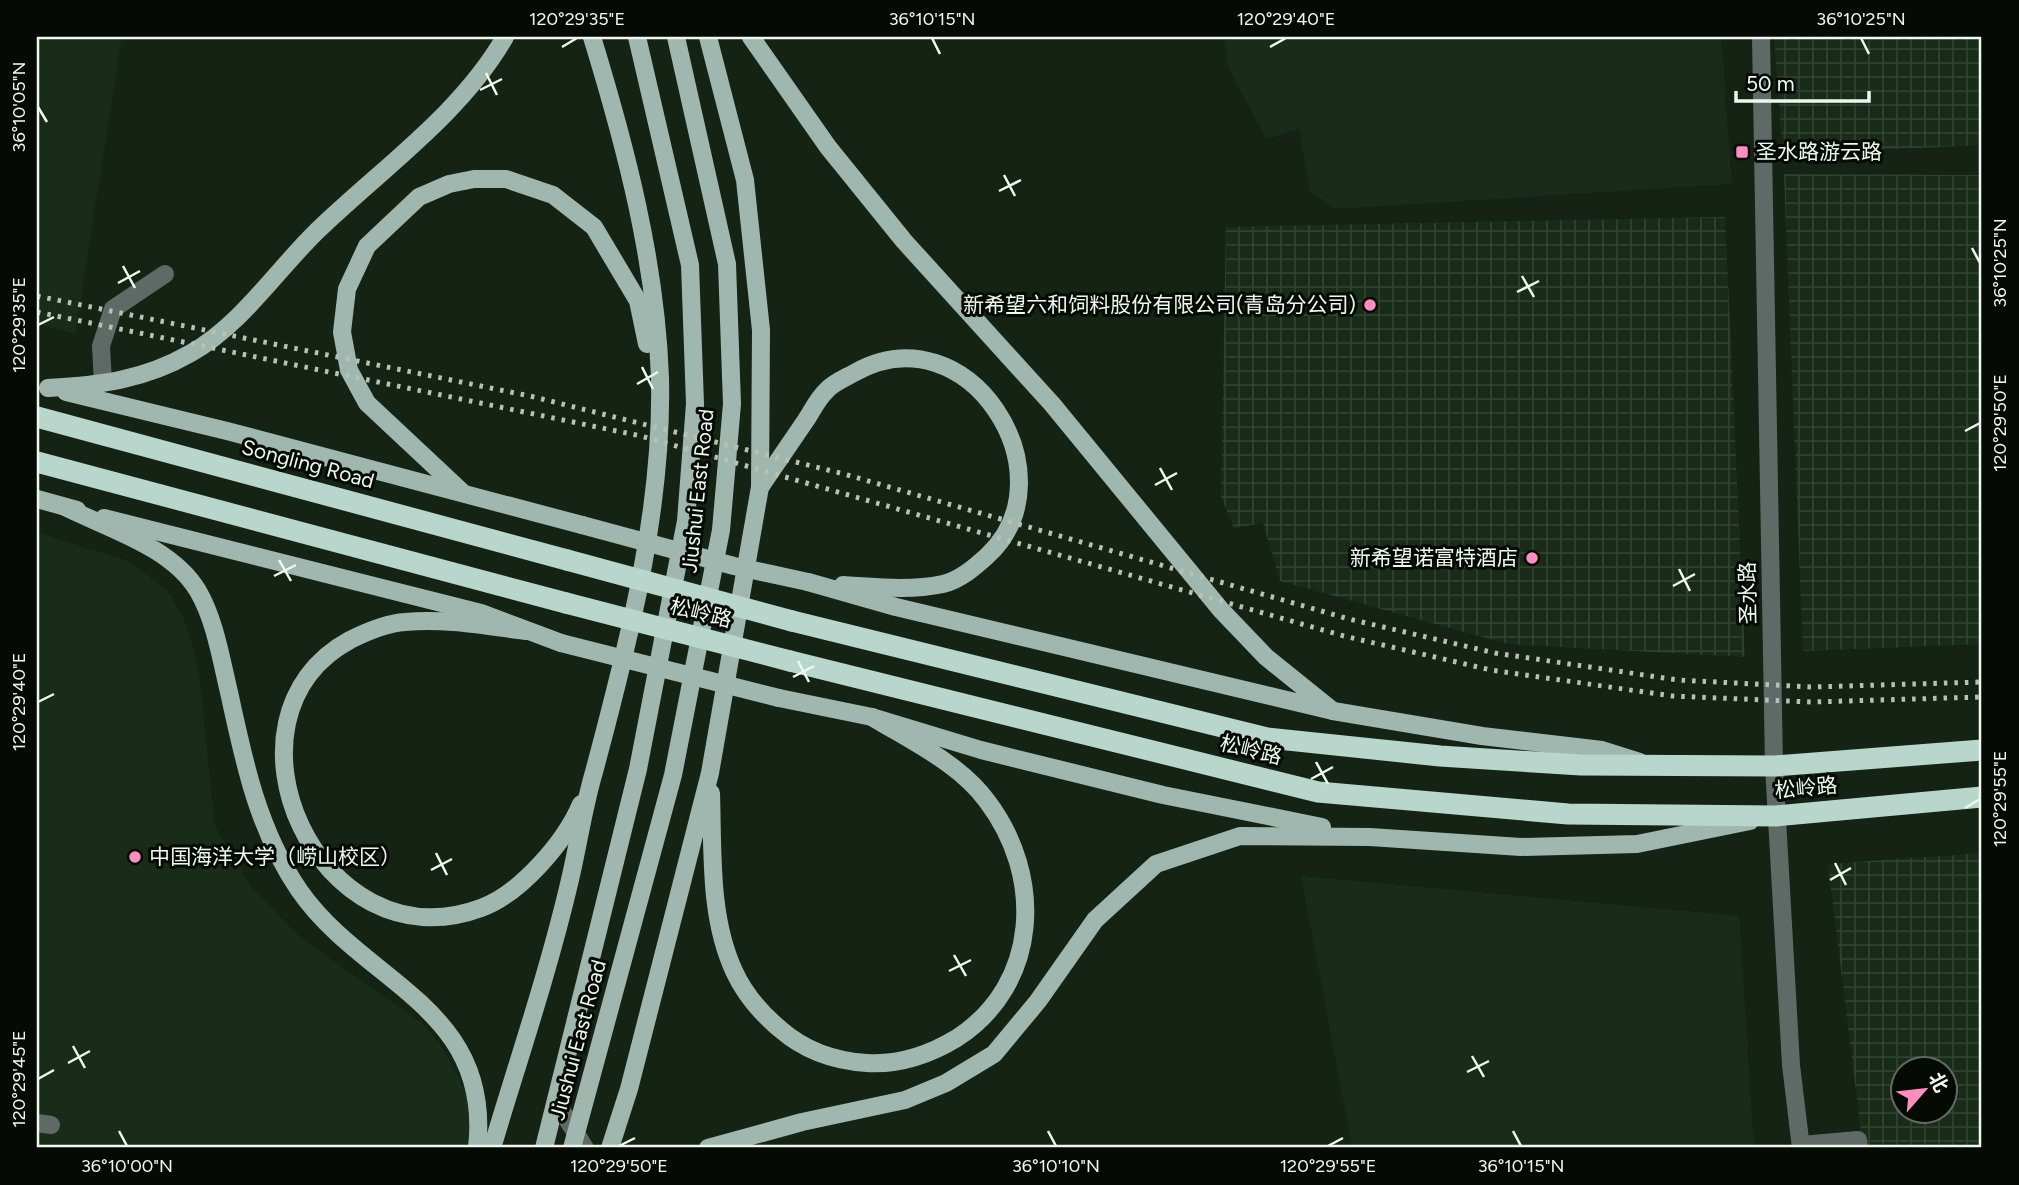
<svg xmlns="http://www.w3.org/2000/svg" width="2019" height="1185" font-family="Figtree,'Noto Sans SC',sans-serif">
<defs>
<pattern id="industrial-grid" width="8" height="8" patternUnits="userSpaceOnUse" patternTransform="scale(1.75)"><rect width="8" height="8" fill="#192c19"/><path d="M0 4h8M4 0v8" fill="none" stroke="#304130"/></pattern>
</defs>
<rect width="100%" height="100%" fill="#152314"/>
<g fill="#192c19">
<polygon points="37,37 122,37 75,334 37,324"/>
<polygon points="1224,37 1721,37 1732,184 1335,209 1310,192 1299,129 1266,139 1228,67"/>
<polygon points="37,532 130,562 167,590 184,619 198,665 215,826 252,888 302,939 423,1024 441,1045 465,1090 471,1110 473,1148 37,1148"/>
<polygon points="1301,876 1739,916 1754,1147 1352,1148"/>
</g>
<g fill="url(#industrial-grid)" fill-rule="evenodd">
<polygon points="1774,37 1982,37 1982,145 1783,154"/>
<polygon points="1784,174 1982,175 1982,644 1803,651"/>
<polygon points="1725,217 1745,657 1508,644 1280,581 1263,523 1234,528 1221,497 1226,227"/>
<path d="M1982,853v295h-119l-35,-284zM1904,1070h42v42h-42z"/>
</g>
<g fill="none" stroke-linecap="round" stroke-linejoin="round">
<g stroke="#5f6a66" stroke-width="18">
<polyline points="1761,37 1774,766 1791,1065 1801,1148"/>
<polyline points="103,383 101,346 113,309 165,274"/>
<polyline points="557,1103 585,1148"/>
<polyline points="37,1123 51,1125"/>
<polyline points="1801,1145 1858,1140 1859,1148"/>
</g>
<g stroke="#a0b7af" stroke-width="18">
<polyline points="751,37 828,147 904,241 1052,404 1221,610 1266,657 1333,711"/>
<path d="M48,388c53,-3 96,-8 143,-35 50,-28 85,-82 126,-122 63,-61 144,-117 188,-194"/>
<polyline points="66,392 227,431 582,525"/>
<path d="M761,486c15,-22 30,-44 45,-66 6,-9 12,-22 21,-30 6,-7 18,-12 27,-17 114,-65 220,103 133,183 -12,11 -27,24 -44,28 -33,7 -67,3 -100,1"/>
<polyline points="461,491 367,403 349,370 342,332 347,289 367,246 419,197 449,184 474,179 506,179 553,195 594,227 638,301 647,344"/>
<polyline points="37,499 77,510"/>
<path d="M65,507c44,22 107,40 133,84 17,29 23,68 31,101 15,70 29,138 70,198 64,93 194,117 178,258"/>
<polyline points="104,518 481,613 561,643"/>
<polyline points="808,582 896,607 1333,711 1482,736 1602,750 1640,762"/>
<path d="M526,631c-40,-5 -81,-13 -121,-9 -18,1 -39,10 -55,18 -144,78 -31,328 131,268 39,-14 84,-66 100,-104"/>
<polyline points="779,698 872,717 981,750 1163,795 1322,827"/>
<path d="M711,793c2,59 -2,124 23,178 10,22 28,43 46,58 25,22 54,32 87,34 33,2 62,-8 90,-25 83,-54 87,-162 30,-237 -28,-38 -76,-60 -115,-84"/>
<path d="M492,1148c26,-87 56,-175 77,-264 9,-37 14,-75 25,-112 34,-127 69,-261 66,-394 -4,-116 -34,-230 -68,-341"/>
<polyline points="544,1148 638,769 686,521 695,404 690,265 637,37"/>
<polyline points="572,1148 673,775 721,530 732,404 727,264 676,37"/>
<polyline points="610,1148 629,1089 710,773 760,487 761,330 745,180 708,37"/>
<polyline points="708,1148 802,1122 905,1100 946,1083 994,1054 1038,1001 1095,920 1156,864 1240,836 1370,837 1521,847 1637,844 1750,821"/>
</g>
<g stroke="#b9d6cc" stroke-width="21">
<polyline points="37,417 567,560"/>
<polyline points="37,462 566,603"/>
<polyline points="792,621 1267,738 1440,756 1581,765 1774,766 1982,750"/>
<polyline points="790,661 1318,792 1568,814 1776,816 1982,797"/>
</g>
<g stroke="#b7c2b7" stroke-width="5" stroke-dasharray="3.5 7" stroke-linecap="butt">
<polyline points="37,296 530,396 844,474 1349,619 1495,653 1678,680 1812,687 1982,682"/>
<polyline points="37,312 641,436 1344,636 1491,670 1672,696 1811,702 1982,697"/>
</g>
<g stroke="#a0b7af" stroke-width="18">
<polyline points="582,525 734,566 808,582"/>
<polyline points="561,643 779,698"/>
</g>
<g stroke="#b9d6cc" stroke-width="21">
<polyline points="567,560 792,621"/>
<polyline points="566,603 790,661"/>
</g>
</g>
<path fill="none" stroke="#eef8ee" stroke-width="2.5" d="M932,38l8,16M1861,38l8,16M562,47l15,-9M1270,47l16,-9M486,73l11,22M480,90l22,-11M38,107l9,15M1004,175l11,21M999,191l22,-11M1972,248l8,15M123,266l12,22M1522,276l12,21M118,283l22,-12M1517,292l22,-11M38,325l16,-8M642,367l11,22M637,384l21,-12M1965,431l15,-8M1160,468l12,22M1155,485l22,-12M279,560l12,21M1679,569l11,22M274,576l22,-11M1673,586l22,-12M798,661l11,21M793,677l21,-11M38,702l16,-8M1316,762l12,22M1311,779l22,-12M1965,808l15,-9M436,853l11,22M1835,863l11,22M431,870l21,-11M1830,880l21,-12M954,955l12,21M949,971l22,-11M73,1046l12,22M1472,1056l12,21M68,1063l22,-12M1467,1072l22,-11M38,1079l16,-9M119,1131l8,15M1048,1131l8,15M1513,1131l8,15M619,1146l16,-8M1328,1146l15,-8"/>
<g fill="#fd8ebf" stroke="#050a05" stroke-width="2.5">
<rect x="1735" y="145" width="14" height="14" rx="3.5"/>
<circle cx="1370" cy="305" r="7"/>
<circle cx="1532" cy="558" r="7"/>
<circle cx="135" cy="857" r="7"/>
</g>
<g text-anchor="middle" stroke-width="6" stroke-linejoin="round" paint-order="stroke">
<g font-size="21" fill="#eef8ee" stroke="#050a05" text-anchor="start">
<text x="1756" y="159">圣水路游云路</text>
<text x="1356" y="312" text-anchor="end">新希望六和饲料股份有限公司(青岛分公司)</text>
<text x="1518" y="565" text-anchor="end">新希望诺富特酒店</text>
<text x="149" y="864">中国海洋大学（崂山校区）</text>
</g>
<g font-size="21" fill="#eef8ee" stroke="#050a05">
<text transform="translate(308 464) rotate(15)" y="7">Songling Road</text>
<text transform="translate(698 491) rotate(-84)" y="7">Jiushui East Road</text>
<text transform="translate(1748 593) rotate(-91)" y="7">圣水路</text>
<text transform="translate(701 613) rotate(14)" y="7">松岭路</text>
<text transform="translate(1251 750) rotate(14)" y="7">松岭路</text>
<text transform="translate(1806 788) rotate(-5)" y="7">松岭路</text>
<text transform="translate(578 1040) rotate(-75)" y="7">Jiushui East Road</text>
</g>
</g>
<rect width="2019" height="1185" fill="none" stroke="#050a05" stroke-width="77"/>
<g transform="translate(1924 1090) rotate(62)"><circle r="33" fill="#050a05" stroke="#626962" stroke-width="2"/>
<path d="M0-5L12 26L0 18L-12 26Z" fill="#fd8ebf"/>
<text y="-10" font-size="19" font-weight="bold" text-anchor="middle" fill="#eef8ee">北</text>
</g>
<path d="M1736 91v10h133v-10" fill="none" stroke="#eef8ee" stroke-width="3.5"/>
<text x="1746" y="91" font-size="21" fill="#eef8ee" stroke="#050a05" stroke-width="5" paint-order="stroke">50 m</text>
<rect x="38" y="38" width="1942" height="1108" fill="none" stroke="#eef8ee" stroke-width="2.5"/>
<g font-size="18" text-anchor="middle" fill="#eef8ee">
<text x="577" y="25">120°29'35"E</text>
<text x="932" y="25">36°10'15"N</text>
<text x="1286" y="25">120°29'40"E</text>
<text x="1861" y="25">36°10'25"N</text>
<text transform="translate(19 107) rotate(-90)" y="6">36°10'05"N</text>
<text transform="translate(2000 263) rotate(-90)" y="6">36°10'25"N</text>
<text transform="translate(19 325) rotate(-90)" y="6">120°29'35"E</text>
<text transform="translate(2000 423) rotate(-90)" y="6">120°29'50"E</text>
<text transform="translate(19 702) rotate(-90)" y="6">120°29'40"E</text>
<text transform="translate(2000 799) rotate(-90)" y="6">120°29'55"E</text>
<text transform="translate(19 1079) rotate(-90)" y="6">120°29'45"E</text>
<text x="127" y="1172">36°10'00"N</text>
<text x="619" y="1172">120°29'50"E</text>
<text x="1056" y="1172">36°10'10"N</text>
<text x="1328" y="1172">120°29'55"E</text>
<text x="1521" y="1172">36°10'15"N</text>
</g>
</svg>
